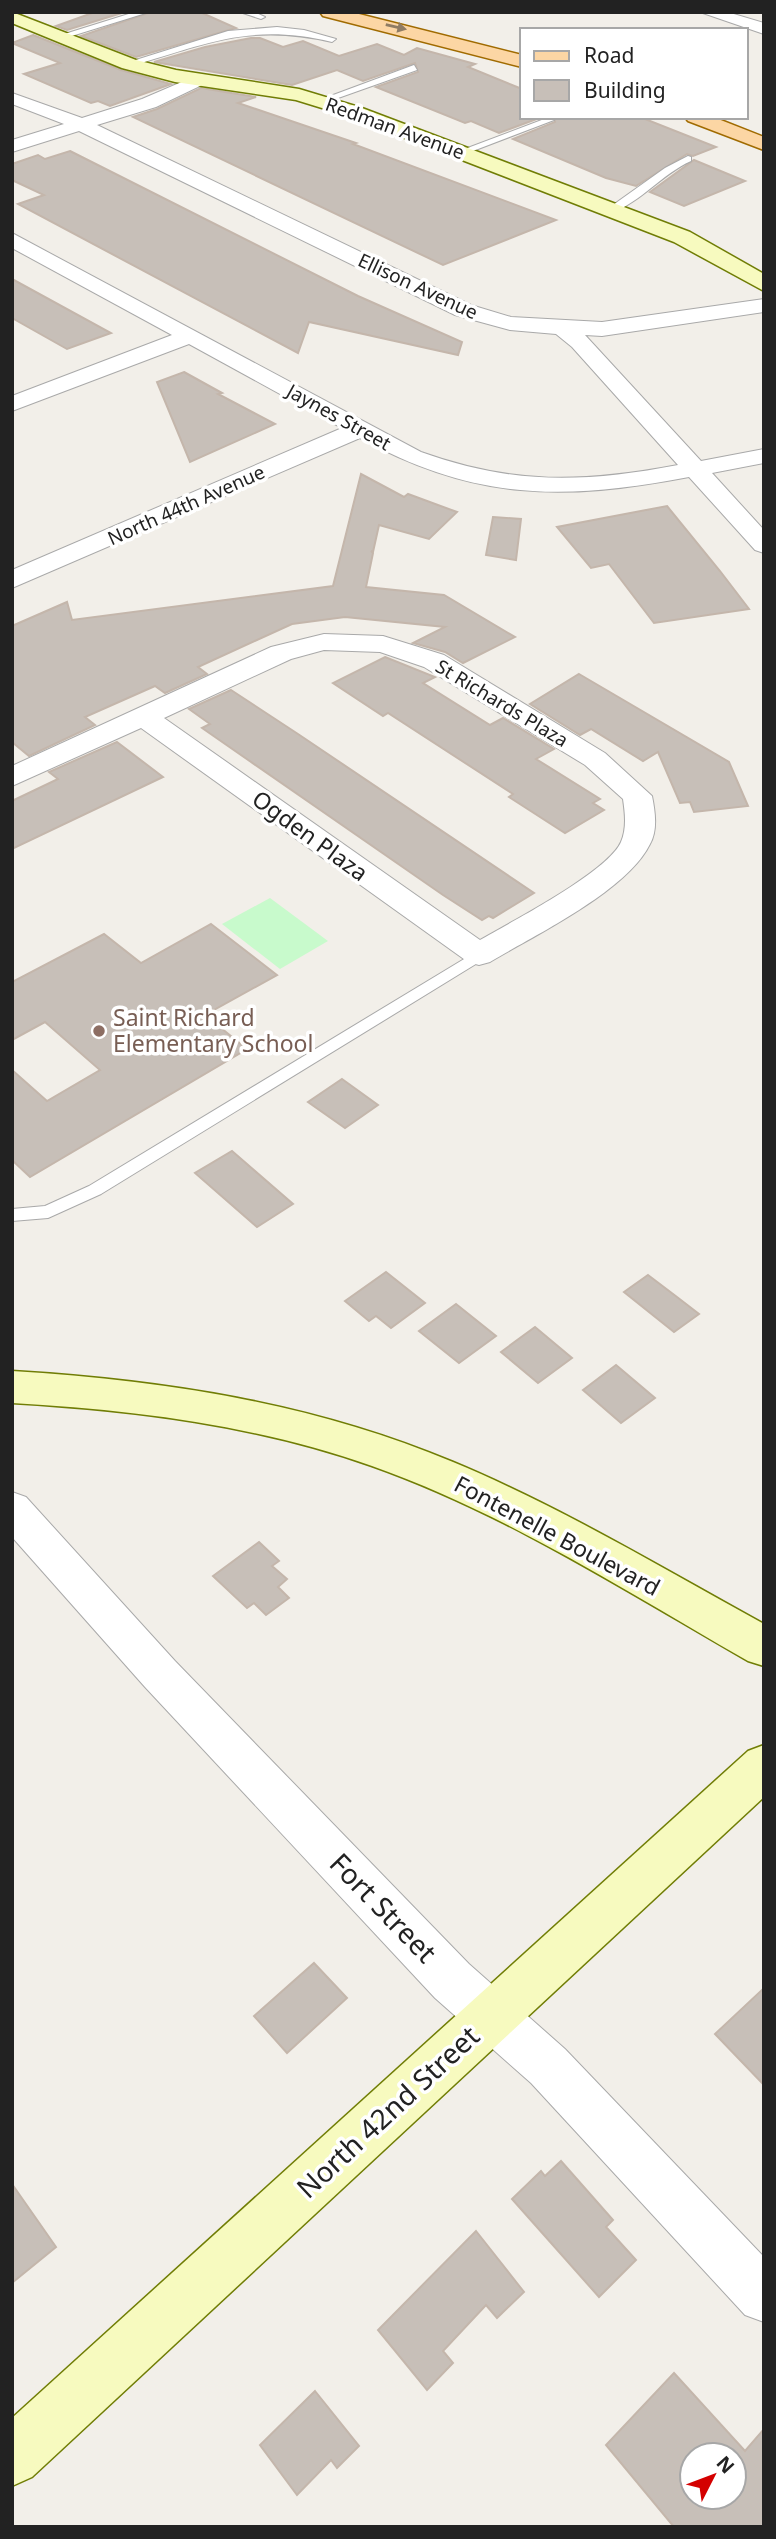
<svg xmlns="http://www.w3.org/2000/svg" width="776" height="2539" font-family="'Noto Sans',sans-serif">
<rect width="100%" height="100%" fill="#f2efe9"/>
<polygon fill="#c8facc" points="270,898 328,941 280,969 222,924"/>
<g fill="#c7bfb8" stroke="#c4b6ab" stroke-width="2" fill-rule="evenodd">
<polygon points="95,12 125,12 67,30 56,26"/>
<polygon points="151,12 200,12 236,28 136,57 81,36"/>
<polygon points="33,35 121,70 171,84 110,106 98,101 91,103 24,74 60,63 12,43"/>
<polygon points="251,38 260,38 283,47 303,41 339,56 377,44 404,55 417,48 475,64 468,67 522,89 522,117 542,117 499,133 471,121 465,123 376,87 418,72 415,63 363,81 337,70 292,85 154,62 205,47"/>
<polygon points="201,88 256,97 238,103 356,143 353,144 556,220 443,265 133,117 157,109"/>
<polygon points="554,117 640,117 716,147 693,156 687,154 636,186 606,178 513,139 555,122"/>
<polygon points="70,151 358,296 462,342 458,355 309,322 298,353 18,204 44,195 12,180 12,164 38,155 45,159"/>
<polygon points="694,160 745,181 684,206 650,192"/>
<polygon points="12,279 111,333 67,349 12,318"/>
<polygon points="184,372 222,393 218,394 275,424 190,462 157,382"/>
<polygon points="361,474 404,497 408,494 457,512 429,539 379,525 373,552 371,551 373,553 366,587 444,595 515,637 463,663 445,652 413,643 445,627 345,617 292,624 198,667 207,674 165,693 155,686 85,717 95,725 29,756 12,742 12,626 67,602 72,620 333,586"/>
<polygon points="667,506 720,571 749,609 654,623 609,564 591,568 557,527"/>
<polygon points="493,517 521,519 516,560 486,555"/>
<polygon points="385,657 435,677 423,683 490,725 503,718 554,749 536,759 600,799 593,803 604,810 565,833 509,797 513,794 388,713 383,716 333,683"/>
<polygon points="579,674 729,762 748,806 694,812 690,802 680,803 658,752 643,761 591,729 580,735 530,704"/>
<polygon points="231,690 298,734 534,893 493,918 489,916 482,920 443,895 202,728 210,724 189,709"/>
<polygon points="117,742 163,777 12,849 12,801 58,779 49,772"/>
<polygon points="211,924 277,975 205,1015 247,1049 30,1177 12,1160 12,1070 47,1101 100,1070 45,1022 12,1040 12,982 104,934 141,963"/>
<polygon points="342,1079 378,1105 345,1128 308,1102"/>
<polygon points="232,1151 293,1204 257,1227 195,1173"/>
<polygon points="386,1272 425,1303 391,1328 376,1316 369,1321 345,1301"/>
<polygon points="648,1275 677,1297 699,1314 674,1332 624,1292"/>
<polygon points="456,1304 496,1336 459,1363 419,1331"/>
<polygon points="535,1327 572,1358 538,1383 501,1352"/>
<polygon points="616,1365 655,1398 621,1423 583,1390"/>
<polygon points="259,1542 279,1561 272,1566 287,1579 278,1587 289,1598 266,1615 254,1603 247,1608 213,1576"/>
<polygon points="314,1963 347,1998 287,2053 254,2016"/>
<polygon points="764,1988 764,2085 715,2034"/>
<polygon points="561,2161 613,2220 606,2227 636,2260 599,2297 512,2199 541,2171 545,2176"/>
<polygon points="12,2184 56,2247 12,2283"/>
<polygon points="476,2231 524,2292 497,2318 486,2305 443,2351 453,2363 427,2390 378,2330"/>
<path d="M674,2373l71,78 19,-22v98h-90l-68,-82zM692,2455h42v42h-42z"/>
<polygon points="315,2391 359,2446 337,2468 331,2460 297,2495 260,2445"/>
</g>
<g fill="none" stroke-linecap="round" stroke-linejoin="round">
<g stroke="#a9a9a9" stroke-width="2">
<g id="lane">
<polygon points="135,12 149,12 62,39 55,37"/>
<polygon points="240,12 254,12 265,17 261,19"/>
<path d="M277,27l27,3 32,9 -4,3c-84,-20 -127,3 -205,25l-4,-3 105,-33z"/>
<polygon points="414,65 417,70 324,103 317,101"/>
<polygon points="547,118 554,120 465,154 457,152"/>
<path d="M688,156l3,1v4c-29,13 -50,41 -80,52l-5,-3 59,-42z"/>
<polygon points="479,950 484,951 487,955 484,959 101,1194 48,1218 12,1221 12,1209 45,1206 89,1186"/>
</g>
</g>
<g stroke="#a9a9a9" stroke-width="2">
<g id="street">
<polygon points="700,12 727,12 764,23 764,34"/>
<path d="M198,75l9,5 -3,4 -48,23 -59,18 374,180 40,12 91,5 162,-23v13l-162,24 -17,-1 116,126 63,-12v14l-52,10 52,57v23l-9,-3 -66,-73c-126,24 -214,24 -329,-39l-348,150v-18l330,-142 -153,-84 -177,67v-15l160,-61 -160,-87v-15l409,219c92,33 162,31 257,13l-106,-118 -16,-13 -46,-4 -55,-15 -376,-184 -67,21v-12l52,-16 -52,-20v-11l70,25 60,-19z"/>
<path d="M324,634l59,2 61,19 161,98 47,43c3,15 6,34 -2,48 -23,47 -115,91 -160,118l-11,3 -11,-3 -327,-234 -129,58v-20l259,-119zM324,650l56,2 44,15 161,98 38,34c2,14 4,29 -2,43 -13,30 -110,80 -141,98l-316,-222 127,-59z"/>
<polygon points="12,1492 26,1497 175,1661 469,1964 565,2049 764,2257 764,2322 745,2315 531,2083 435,1998 145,1687 12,1537"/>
</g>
</g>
<g stroke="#707d05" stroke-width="3">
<g id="secondary">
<polygon points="12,12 136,60 176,70 299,89 362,108 690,232 764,274 764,291 674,242 348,116 296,100 175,82 122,68 12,23"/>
<path d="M12,1371c151,9 301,32 441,91 108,45 209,106 311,162v42l-16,-5c-122,-70 -243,-148 -376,-195 -116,-41 -238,-56 -360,-63z"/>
<polygon points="764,1745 764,1797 32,2477 12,2486 12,2418 748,1751"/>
</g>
</g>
<g stroke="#a06b00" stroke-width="3">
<g id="primary">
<polygon points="320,12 351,12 522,55 522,67 323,16"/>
<polygon points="685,117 713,117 764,137 764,150 688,121"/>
</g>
</g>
<use href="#lane" fill="#fff" fill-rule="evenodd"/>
<use href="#street" fill="#fff" fill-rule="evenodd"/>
<use href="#secondary" fill="#f7fabf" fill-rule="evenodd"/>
<use href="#primary" fill="#fcd6a4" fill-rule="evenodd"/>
</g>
<defs><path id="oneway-solid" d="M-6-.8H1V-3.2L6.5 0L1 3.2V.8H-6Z" transform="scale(1.75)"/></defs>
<use fill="#8f7c63" href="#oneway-solid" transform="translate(396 27) rotate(13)"/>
<circle fill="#8d6e63" stroke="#fff" stroke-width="2.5" cx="99" cy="1031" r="7"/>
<g text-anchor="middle" stroke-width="7" stroke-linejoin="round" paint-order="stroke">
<g font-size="19" fill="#222" stroke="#fff">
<text transform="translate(395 128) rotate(20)" y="7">Redman Avenue</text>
<text transform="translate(418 286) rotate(25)" y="7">Ellison Avenue</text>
<text transform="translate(339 417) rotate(29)" y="7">Jaynes Street</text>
<text transform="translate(186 505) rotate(-24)" y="7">North 44th Avenue</text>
<text transform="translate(502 703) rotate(31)" y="7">St Richards Plaza</text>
</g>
<g font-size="23" fill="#222" stroke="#fff">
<text transform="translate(310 836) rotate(36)" y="8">Ogden Plaza</text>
<text transform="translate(557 1536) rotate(28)" y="8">Fontenelle Boulevard</text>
</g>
<g font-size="23" fill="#785e54" stroke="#fff" text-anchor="start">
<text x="113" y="1026">Saint Richard<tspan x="113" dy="26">Elementary School</tspan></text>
</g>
<g font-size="28" fill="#222" stroke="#fff">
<text transform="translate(383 1908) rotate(46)" y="10">Fort Street</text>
<text transform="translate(388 2112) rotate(-43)" y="10">North 42nd Street</text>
</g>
</g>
<rect width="776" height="2539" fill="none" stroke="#222222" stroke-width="28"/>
<rect x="520" y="28" width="228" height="91" fill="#ffffff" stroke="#a7a7a7" stroke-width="2"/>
<rect x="534" y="51" width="35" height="10" fill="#fcd6a4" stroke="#a7a7a7" stroke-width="2"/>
<text x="584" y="63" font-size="21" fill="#222222">Road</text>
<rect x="534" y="80" width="35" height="21" fill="#c7bfb8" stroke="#a7a7a7" stroke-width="2"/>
<text x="584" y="98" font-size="21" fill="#222222">Building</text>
<g transform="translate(713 2476) rotate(48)"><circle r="33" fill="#ffffff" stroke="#a7a7a7" stroke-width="2"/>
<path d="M0-5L12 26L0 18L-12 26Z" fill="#d40000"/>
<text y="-10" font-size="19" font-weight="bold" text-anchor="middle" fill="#222222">N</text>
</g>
</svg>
